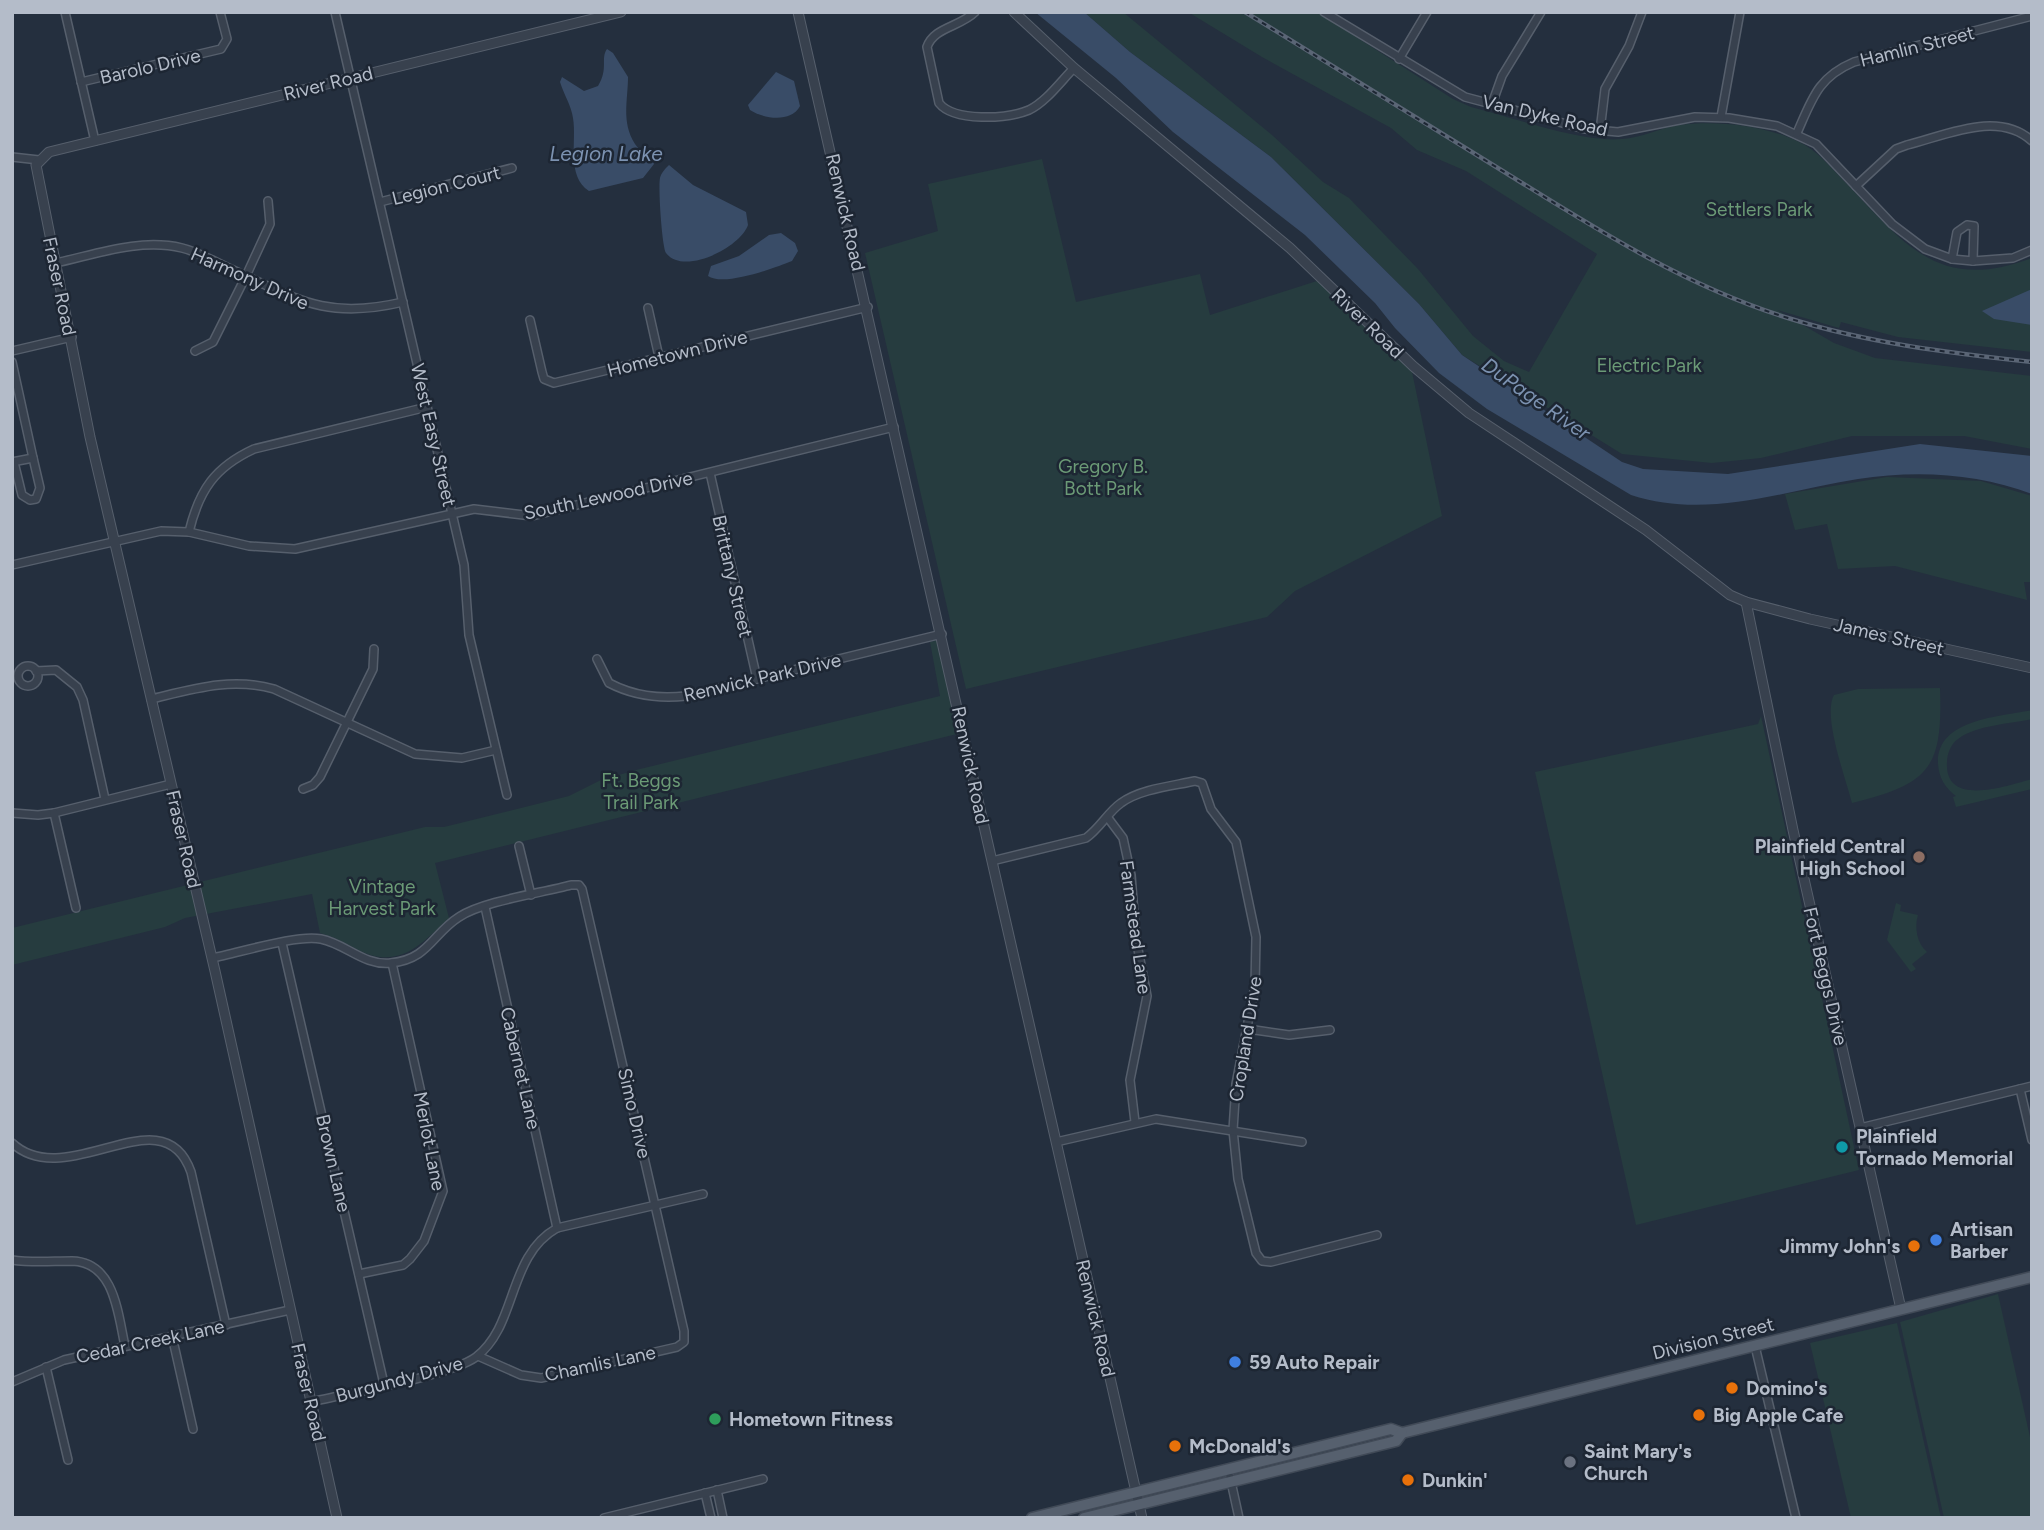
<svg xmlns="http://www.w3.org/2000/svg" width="2044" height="1530" font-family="Figtree,sans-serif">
<rect width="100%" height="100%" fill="#242f3e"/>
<g fill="#263c3f">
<path d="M1084,12h39l149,123 51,47 26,16 69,71 55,67 31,25 25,11 68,-118 -131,-83 -49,-21 -26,-22 -129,-71 -74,-45h129l136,87 18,8c40,10 112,36 151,32 19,-1 38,-11 57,-14 37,-5 86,0 120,17 17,8 31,24 44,38 60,62 94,114 189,78v94l-134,-15 -57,-15 -2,6 -62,-18 57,33 41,15 157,18v73l-68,-13h-112l-91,22 -49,5 -90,-9 -160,-99 -43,-51 -148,-147 -141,-105z"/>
<polygon points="1042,159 1076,302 1200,274 1210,315 1320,280 1411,367 1442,516 1295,591 1267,617 966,689 865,253 938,231 928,184"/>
<polygon points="1887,477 1981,481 2032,496 2032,582 2024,582 2027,600 1895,566 1838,569 1827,524 1795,530 1785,494"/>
<path d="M943,639l22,93 -530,131 14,55c-26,24 -48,52 -89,33 -13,-7 -25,-14 -40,-18l-8,-39 -127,24 -20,9 -153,38v-37l413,-101h19l125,-31 32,-16 35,-10 304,-74 -10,-54z"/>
<path d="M1940,688c3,81 -11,96 -88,115 -6,-24 -30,-87 -18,-108l24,-6z"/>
<path d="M2032,710v9c-22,5 -56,6 -74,20 -7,5 -11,15 -11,23 -3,47 62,23 85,17v10l-76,18 -3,-10 3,-1c-11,-8 -17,-18 -18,-32 -2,-45 61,-47 94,-54z"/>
<polygon points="1761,716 1859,1170 1636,1225 1535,772 1758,724"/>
<path d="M1896,903l5,2 -1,6 18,4c-4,12 -1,29 9,37l-15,12 4,5 -5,3 -24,-32z"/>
<polygon points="1998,1294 2032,1446 2032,1518 1944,1518 1900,1322"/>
<polygon points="1897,1323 1941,1518 1851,1518 1810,1343"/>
</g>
<g fill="#394c67">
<path d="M1035,12h49l46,40 141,105 148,147 43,51 160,107 21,7 85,5 192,-30 112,12v38c-55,-21 -116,-24 -174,-15 -75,12 -151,41 -227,16l-144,-86 -48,-36 -44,-45 -20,-25 -70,-68 -132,-103 -57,-54z"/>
<path d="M607,49l6,4 15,24c0,23 -7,45 7,67 5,8 15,10 19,20l-11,14 -54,13c-23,-15 -12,-50 -16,-73 -2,-13 -9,-23 -13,-36l2,-5 22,14 14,-5c11,-18 2,-27 9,-37z"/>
<path d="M776,72l18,9 6,25c-9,17 -36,13 -50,4l-2,-5z"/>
<path d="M669,165l24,20 53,27 2,13c-8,23 -65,51 -82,28 -4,-6 -8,-66 -6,-75 1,-5 6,-10 9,-13z"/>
<path d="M781,233l14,10 3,8 -6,10c-18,7 -68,26 -84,15l3,-10 28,-10 30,-21z"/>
<polygon points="2032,289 2032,325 1994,319 1982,311"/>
</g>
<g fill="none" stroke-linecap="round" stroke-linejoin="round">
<g stroke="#565f6c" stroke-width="10">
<g id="minor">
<polyline points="65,12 95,141"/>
<polyline points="335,12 464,565 469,635 507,795"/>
<path d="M975,12c-15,15 -41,15 -48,35l12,56c15,19 68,16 90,7 17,-8 32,-29 45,-42"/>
<polyline points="1324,12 1465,97 1585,129 1618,132 1695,117 1729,118 1777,126 1816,144 1892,224 1925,249 1952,259 1973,261 2013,258 2032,250"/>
<polyline points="1399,59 1427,12"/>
<polyline points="81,82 221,49 227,39 220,12"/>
<polyline points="1492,104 1502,76 1541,12"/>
<polyline points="1721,117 1740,12"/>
<polyline points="1600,131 1605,89 1629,46 1642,12"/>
<path d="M1797,133c15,-34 21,-56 57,-71l178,-46"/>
<polyline points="12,157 39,160"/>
<path d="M1856,186l40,-37 11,-4c40,-10 91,-35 125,-4"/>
<polyline points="380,202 512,168"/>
<polyline points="1952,259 1957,232 1967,225 1974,226 1973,261"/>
<path d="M56,263c41,-9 84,-25 126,-15 17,4 33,14 49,21 67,31 96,51 172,33"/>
<polyline points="648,308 659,357"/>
<polyline points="530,320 542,372 544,379 554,383 868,307"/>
<polyline points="12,351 72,337"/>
<polyline points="195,351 213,342 246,276 270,224 268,201"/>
<polyline points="12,362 33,458 12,462"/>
<polyline points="14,462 22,495 30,500 36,499 40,488 33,458"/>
<polyline points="710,473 757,679"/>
<path d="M189,532c10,-42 26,-65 65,-83l173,-42"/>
<polyline points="12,565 161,531 189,532 249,546 295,549 474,509 532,516 894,427"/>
<path d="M597,659l12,24c25,13 49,16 77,13l256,-62"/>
<circle cx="28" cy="676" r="10"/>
<polyline points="36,671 56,670 77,687 83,700 105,799"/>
<path d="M151,699c42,-10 80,-22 123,-10l141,65 47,4 34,-8"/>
<polyline points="303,789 313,785 320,777 373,669 374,649"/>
<polyline points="12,813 38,815 54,813 171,784"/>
<polyline points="54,813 76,908"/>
<polyline points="1108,818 1123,838 1131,875 1136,939 1147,996 1130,1080 1135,1122"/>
<polyline points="519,846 531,895"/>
<path d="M992,861l94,-23c14,-10 22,-26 35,-35 19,-14 51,-17 74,-22l7,2 9,26 25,33 20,95 -1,49 -19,98 -3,46 5,49 18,74 6,8 9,1 106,-27"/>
<polyline points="485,907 557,1228"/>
<polyline points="282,943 384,1384"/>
<path d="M212,958c27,-5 85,-24 109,-19 25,5 43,27 70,24 38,-4 41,-29 68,-46 24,-16 83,-24 112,-32h8l3,4 102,442v11l-7,5 -136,31 -20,-3 -43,-19"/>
<polyline points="1248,1029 1289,1035 1330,1030"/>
<polyline points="2020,1089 2032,1140"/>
<polyline points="1860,1128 2032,1086"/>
<polyline points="1056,1142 1156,1119 1302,1142"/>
<path d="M12,1143c55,51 151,-51 179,29l35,153"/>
<path d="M12,1260c21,3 40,1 60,1 43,1 46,54 53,85"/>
<polyline points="359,1274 403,1265 410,1259 424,1241 443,1191 392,963"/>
<polyline points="172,1336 193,1429"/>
<polyline points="1755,1346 1796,1518"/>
<polyline points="46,1367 68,1460"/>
<polyline points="12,1382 64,1360 290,1310"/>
<path d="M311,1402c37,-9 139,-26 165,-45 42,-32 31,-101 81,-129l146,-34"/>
<polyline points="1230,1477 1239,1518"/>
<polyline points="717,1490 723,1518"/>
<polyline points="705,1493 711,1518"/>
<polyline points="604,1518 763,1479"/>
</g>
</g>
<g stroke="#565f6c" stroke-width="11">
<g id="tertiary">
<polyline points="798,12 1142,1518"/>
<polyline points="1014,12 1074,68 1290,248 1413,366 1469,413 1646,530 1730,595 1746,602 1810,619 2032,668"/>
<polyline points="1746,602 1793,830 1901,1309"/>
<polyline points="337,1518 215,971 90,437 36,165 49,152 621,12"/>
</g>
</g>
<g stroke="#414a57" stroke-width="13">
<g id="primary">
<polyline points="1032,1518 1391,1429 1402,1433 2032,1277"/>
<polyline points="1084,1518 1396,1441 1402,1433"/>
</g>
</g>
<use href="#minor" stroke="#38414e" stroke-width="7"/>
<use href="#tertiary" stroke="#38414e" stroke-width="9"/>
<use href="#primary" stroke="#56606e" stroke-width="10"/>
<g stroke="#5a6575" stroke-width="4.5">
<path id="rail" d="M1245,12c87,54 174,108 261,161 90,56 179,113 282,145 79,25 161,35 244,44"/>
</g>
<use href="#rail" stroke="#1d2633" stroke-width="2" stroke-dasharray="5" stroke-linecap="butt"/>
</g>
<circle fill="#8d6e63" stroke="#1d2633" stroke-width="2.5" cx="1919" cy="857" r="7"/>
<circle fill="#0f9aa8" stroke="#1d2633" stroke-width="2.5" cx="1842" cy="1147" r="7"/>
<g fill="#3f7fe0" stroke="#1d2633" stroke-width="2.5">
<circle cx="1936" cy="1240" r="7"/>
<circle cx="1235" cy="1362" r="7"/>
</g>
<g fill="#e8710a" stroke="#1d2633" stroke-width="2.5">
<circle cx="1914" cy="1246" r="7"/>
<circle cx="1732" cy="1388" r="7"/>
<circle cx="1699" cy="1415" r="7"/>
<circle cx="1175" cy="1446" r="7"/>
<circle cx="1408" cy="1480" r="7"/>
</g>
<circle fill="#2e9e5b" stroke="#1d2633" stroke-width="2.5" cx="715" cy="1419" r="7"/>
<circle fill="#6b7280" stroke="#1d2633" stroke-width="2.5" cx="1570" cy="1462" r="7"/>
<g text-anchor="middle" stroke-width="5" stroke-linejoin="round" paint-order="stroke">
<g font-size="19" fill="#b4bcc9" stroke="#1d2633">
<text transform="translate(1917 46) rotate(-14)" y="7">Hamlin Street</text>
<text transform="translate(150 66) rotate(-13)" y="7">Barolo Drive</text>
<text transform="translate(328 83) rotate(-14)" y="7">River Road</text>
<text transform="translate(1545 115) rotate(13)" y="7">Van Dyke Road</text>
<text transform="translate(446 185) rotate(-14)" y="7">Legion Court</text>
<text transform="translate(846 212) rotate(77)" y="7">Renwick Road</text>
<text transform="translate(250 278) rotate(24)" y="7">Harmony Drive</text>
<text transform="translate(60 286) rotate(78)" y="7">Fraser Road</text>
<text transform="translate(1368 323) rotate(44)" y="7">River Road</text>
<text transform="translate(677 353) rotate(-14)" y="7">Hometown Drive</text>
<text transform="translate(434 435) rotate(77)" y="7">West Easy Street</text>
<text transform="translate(608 495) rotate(-12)" y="7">South Lewood Drive</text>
<text transform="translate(733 576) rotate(77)" y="7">Brittany Street</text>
<text transform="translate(1889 636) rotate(13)" y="7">James Street</text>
<text transform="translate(762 677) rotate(-13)" y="7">Renwick Park Drive</text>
<text transform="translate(971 765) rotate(78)" y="7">Renwick Road</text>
<text transform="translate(184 839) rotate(77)" y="7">Fraser Road</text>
<text transform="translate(1136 927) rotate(82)" y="7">Farmstead Lane</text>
<text transform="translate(1826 976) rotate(77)" y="7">Fort Beggs Drive</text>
<text transform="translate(1245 1039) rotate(-81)" y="7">Cropland Drive</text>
<text transform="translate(521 1068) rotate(77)" y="7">Cabernet Lane</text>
<text transform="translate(635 1113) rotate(77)" y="7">Simo Drive</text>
<text transform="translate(430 1141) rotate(79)" y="7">Merlot Lane</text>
<text transform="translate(334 1163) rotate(77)" y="7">Brown Lane</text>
<text transform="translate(1096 1318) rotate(77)" y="7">Renwick Road</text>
<text transform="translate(1713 1338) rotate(-14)" y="7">Division Street</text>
<text transform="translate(150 1341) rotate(-12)" y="7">Cedar Creek Lane</text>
<text transform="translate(600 1363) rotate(-12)" y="7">Chamlis Lane</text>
<text transform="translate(399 1379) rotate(-15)" y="7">Burgundy Drive</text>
<text transform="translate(309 1392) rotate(77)" y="7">Fraser Road</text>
</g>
<g font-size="19" fill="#6b9a76" stroke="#1d2633">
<text x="1759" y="216">Settlers Park</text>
<text x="1649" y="372">Electric Park</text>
<text x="1103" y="473">Gregory B.<tspan x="1103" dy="22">Bott Park</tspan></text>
<text x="641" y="787">Ft. Beggs<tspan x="641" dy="22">Trail Park</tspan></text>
<text x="382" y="893">Vintage<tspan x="382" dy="22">Harvest Park</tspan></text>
</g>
<g font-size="19" font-weight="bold" fill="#b4bcc9" stroke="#1d2633" text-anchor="start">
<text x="1905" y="853" text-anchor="end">Plainfield Central<tspan x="1905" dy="22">High School</tspan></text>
<text x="1856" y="1143">Plainfield<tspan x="1856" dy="22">Tornado Memorial</tspan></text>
<text x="1950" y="1236">Artisan<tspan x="1950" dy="22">Barber</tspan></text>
<text x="1900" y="1253" text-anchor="end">Jimmy John's</text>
<text x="1249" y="1369">59 Auto Repair</text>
<text x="1746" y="1395">Domino's</text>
<text x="1713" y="1422">Big Apple Cafe</text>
<text x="729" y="1426">Hometown Fitness</text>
<text x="1189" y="1453">McDonald's</text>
<text x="1584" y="1458">Saint Mary's<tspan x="1584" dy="22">Church</tspan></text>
<text x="1422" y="1487">Dunkin'</text>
</g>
<g font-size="21" font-style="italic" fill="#7c92b1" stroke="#1d2633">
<text x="606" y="161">Legion Lake</text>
<text transform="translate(1536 399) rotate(35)" y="7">DuPage River</text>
</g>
</g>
<rect width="2044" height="1530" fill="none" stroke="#b4bcc9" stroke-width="28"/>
</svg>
